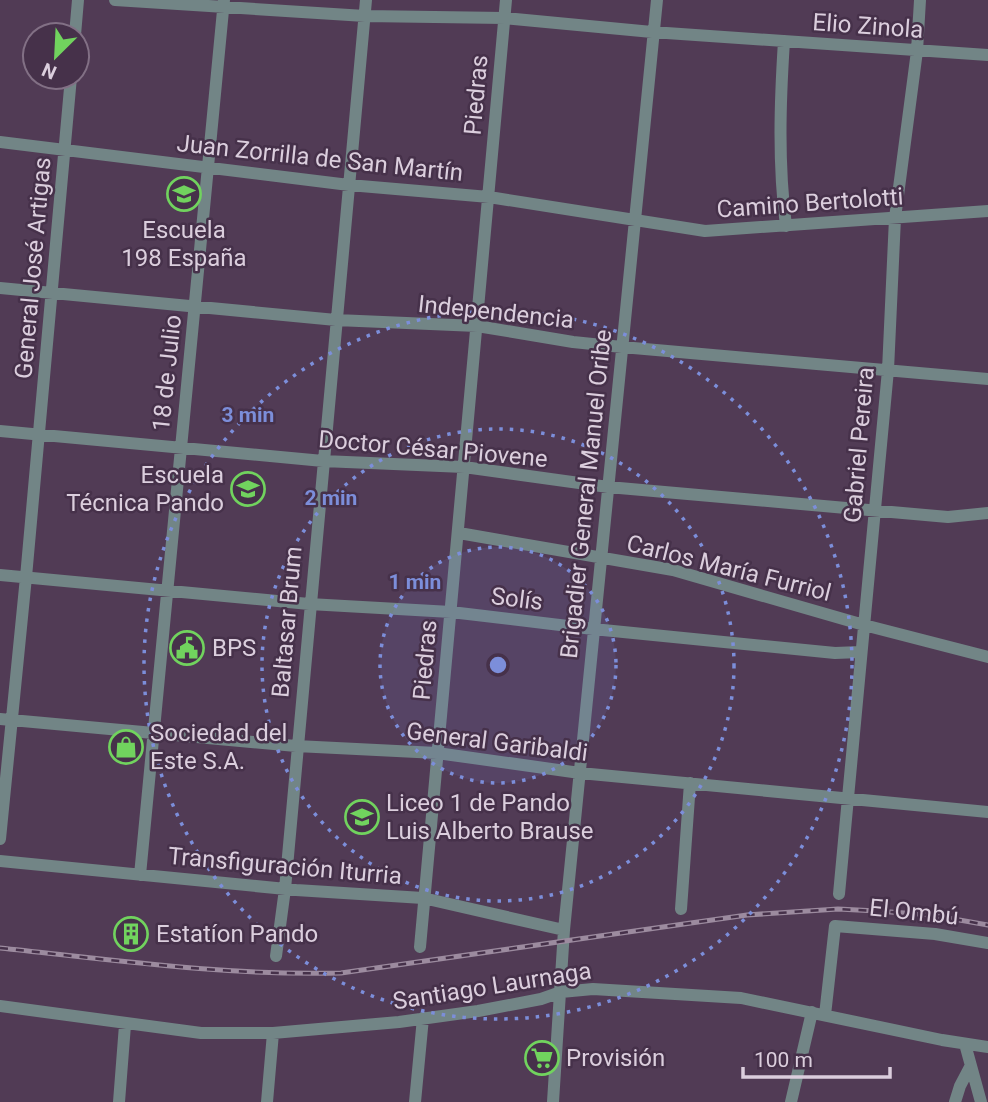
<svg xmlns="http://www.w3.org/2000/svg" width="988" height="1102" viewBox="0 0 988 1102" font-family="Roboto,sans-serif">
	<rect width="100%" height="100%" fill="#513b55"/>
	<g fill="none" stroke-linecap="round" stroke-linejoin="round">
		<path stroke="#728586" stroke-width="12" d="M115,0L365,16L504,18L652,32L988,55
			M75,35L78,0
			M784,41C780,103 778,163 786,226
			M0,142L349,185L489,197L705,231L988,211
			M0,288L336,320L477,326L573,342L622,347L988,379
			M0,431L323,461L464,467L608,487L948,517L988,513
			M459,533L673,570L864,625L988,657
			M0,575L309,604L451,612L593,629L835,653L860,652
			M0,719L296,746L437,753L580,773L988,812
			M0,839L26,577L71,77
			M0,861L296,890L423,898L564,930
			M140,875L224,0
			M839,894L888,370L895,218L917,51L920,0
			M681,909L690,783
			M420,947L506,0
			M276,956L285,889L366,0
			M0,1006L201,1033H273L399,1022L478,1011L541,999L561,992L593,989L741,998L942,1040L988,1047
			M825,1015L835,926L935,934L988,943
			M965,1044L981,1102
			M119,1102L125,1025
			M267,1102L273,1033
			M415,1102L423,1018
			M553,1102L564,930L657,0
			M791,1102L812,1012
			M955,1102L960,1086L970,1067"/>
		<g stroke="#9c8b9f" stroke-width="5">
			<path id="rail" d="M0,948C113,960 227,976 341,973L747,915L838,909L877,911L931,915L988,925"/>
		</g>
		<use href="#rail" stroke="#46314a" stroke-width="2.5" stroke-dasharray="8" stroke-linecap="butt"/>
	</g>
	<circle cx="498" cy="665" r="118" fill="#7c8eda" fill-opacity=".12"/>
	<g fill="none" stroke="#7c8eda" stroke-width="3.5" stroke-dasharray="3.5 7">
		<circle cx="498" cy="665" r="118"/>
		<circle cx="498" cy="665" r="236"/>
		<circle cx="498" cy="665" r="354"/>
	</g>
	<defs>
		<g id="school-ring" transform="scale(1.75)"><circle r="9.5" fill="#46314a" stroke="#71d35e" stroke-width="1.5"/><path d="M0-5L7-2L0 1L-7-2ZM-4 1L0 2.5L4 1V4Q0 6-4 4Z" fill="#71d35e"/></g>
		<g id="civic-ring" transform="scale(1.75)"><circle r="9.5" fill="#46314a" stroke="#71d35e" stroke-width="1.5"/><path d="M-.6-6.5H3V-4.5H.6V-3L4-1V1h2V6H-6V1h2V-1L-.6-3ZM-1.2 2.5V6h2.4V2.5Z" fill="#71d35e"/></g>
		<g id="shop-ring" transform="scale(1.75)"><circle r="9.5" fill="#46314a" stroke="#71d35e" stroke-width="1.5"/><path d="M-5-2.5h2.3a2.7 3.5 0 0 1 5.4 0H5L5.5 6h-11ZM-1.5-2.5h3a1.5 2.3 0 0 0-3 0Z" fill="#71d35e"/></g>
		<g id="building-ring" transform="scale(1.75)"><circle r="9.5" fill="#46314a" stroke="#71d35e" stroke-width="1.5"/><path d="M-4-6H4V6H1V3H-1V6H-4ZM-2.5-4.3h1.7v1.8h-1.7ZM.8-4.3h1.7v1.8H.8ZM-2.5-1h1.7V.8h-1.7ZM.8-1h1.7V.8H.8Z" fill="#71d35e"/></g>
		<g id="supermarket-ring" transform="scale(1.75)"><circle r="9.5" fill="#46314a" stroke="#71d35e" stroke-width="1.5"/><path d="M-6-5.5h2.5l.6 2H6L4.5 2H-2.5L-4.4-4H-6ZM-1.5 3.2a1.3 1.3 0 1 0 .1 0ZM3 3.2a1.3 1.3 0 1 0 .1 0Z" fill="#71d35e"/></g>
	</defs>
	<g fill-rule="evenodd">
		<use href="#school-ring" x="184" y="194"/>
		<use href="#school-ring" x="248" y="489"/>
		<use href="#civic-ring" x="187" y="648"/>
		<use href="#shop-ring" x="126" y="747"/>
		<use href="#school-ring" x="362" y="817"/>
		<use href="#building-ring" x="131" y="934"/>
		<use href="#supermarket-ring" x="542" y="1058"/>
	</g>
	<g text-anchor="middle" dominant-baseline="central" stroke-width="5" stroke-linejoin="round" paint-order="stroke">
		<g font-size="24" fill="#dbcedd" stroke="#46314a">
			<text transform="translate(868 26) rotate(4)">Elio Zinola</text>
			<text transform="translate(476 95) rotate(-85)">Piedras</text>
			<text transform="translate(320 158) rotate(6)">Juan Zorrilla de San Martín</text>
			<text transform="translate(810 203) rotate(-4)">Camino Bertolotti</text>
			<text transform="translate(33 268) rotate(-85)">General José Artigas</text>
			<text transform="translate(496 312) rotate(6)">Independencia</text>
			<text transform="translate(167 373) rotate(-84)">18 de Julio</text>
			<text transform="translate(859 445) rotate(-85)">Gabriel Pereira</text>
			<text transform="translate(433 449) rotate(5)">Doctor César Piovene</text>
			<text transform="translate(586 494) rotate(-84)">Brigadier General Manuel Oribe</text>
			<text transform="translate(729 568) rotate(14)">Carlos María Furriol</text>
			<text transform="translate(517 599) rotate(7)">Solís</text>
			<text transform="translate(287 622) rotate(-85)">Baltasar Brum</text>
			<text transform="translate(425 660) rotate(-85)">Piedras</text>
			<text transform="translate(497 742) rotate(7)">General Garibaldi</text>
			<text transform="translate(285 866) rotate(5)">Transfiguración Iturria</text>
			<text transform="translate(914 912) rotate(6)">El Ombú</text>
			<text transform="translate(492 986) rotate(-9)">Santiago Laurnaga</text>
		</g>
		<g font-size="24" fill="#dbcedd" stroke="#46314a" text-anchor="start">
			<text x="184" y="230" text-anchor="middle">Escuela<tspan x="184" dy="28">198 España</tspan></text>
			<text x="224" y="475" text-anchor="end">Escuela<tspan x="224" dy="28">Técnica Pando</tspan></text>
			<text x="212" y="648">BPS</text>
			<text x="150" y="733">Sociedad del<tspan x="150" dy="28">Este S.A.</tspan></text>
			<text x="386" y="803">Liceo 1 de Pando<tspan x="386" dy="28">Luis Alberto Brause</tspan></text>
			<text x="156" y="934">Estatíon Pando</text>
			<text x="566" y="1058">Provisión</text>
		</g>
	</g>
	<circle cx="498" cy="665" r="10" fill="#7c8eda" stroke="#46314a" stroke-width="3.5"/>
	<g font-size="21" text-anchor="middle" font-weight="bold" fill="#7c8eda" stroke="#46314a" stroke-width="5" stroke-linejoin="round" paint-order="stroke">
		<text x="248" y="422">3 min</text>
		<text x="331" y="505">2 min</text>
		<text x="415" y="589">1 min</text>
	</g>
	<g transform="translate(56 56) rotate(204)"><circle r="33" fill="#46314a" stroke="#827085" stroke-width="2"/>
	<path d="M0-5L12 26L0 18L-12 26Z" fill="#71d35e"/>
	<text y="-10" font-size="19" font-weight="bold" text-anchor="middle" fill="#dbcedd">N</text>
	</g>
	<path d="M743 1067v10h147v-10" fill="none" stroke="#dbcedd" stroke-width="3.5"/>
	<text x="754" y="1067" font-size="21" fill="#dbcedd" stroke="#46314a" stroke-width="5" paint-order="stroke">100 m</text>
</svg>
